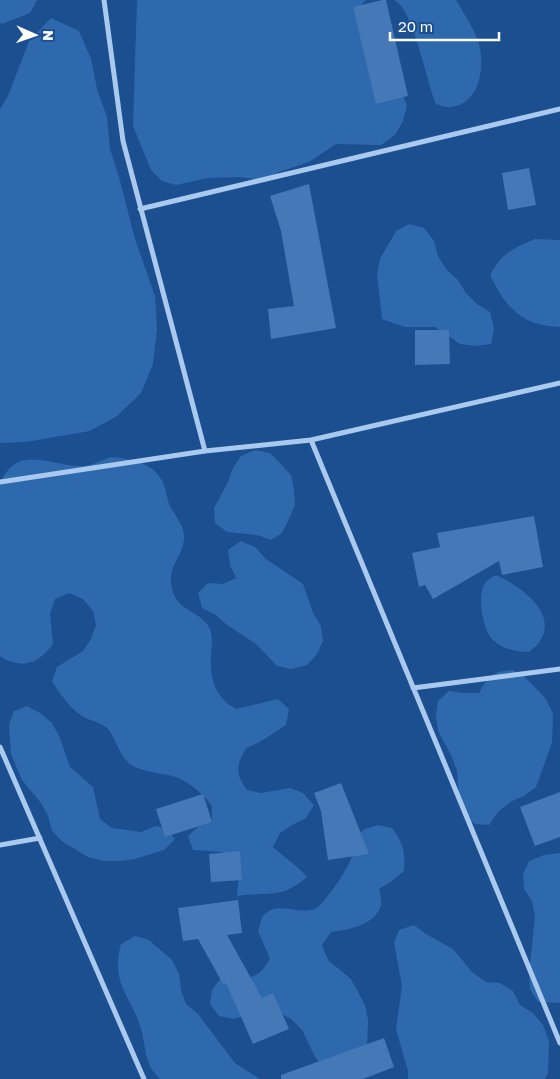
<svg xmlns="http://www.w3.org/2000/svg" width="560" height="1079" viewBox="0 0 560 1079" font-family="'Golos Text',sans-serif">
	<rect width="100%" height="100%" fill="#1b4f8f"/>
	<path fill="#2e69ad" d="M0,0H37L30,13L2,24L0,23Z
		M137,0H366L358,8L401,90L407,106L403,121L395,135L381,145L336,144L309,162L279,172L265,180L238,177L208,178L176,185L162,181L151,170L133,126Z
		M394,0H456L458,3C465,16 475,30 479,44C485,67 480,104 451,107C447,108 440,105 436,104C427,83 413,8 394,0Z
		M51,18L79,31L91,59L97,89L107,117L110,149L119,177L135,239L155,296L157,329L153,364L141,393L117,416L90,431L26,442L0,443V109L8,96L29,41Z
		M409,224L424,228L434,241L438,256L446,269L458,280L466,293L477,304L490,312L494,328L491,344L475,346L460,344L435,327H405L382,319L377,274L380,259L396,231Z
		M535,239L560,240V327C522,326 506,308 490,275C501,254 513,248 535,239Z
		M255,450L270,453L281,464L291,475L294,490L295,505L289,519L282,533L271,540L257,535L227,532L215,523L214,508L228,482L233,468L241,456Z
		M111,457C131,459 153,462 163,482C167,492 167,503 173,511C178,520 185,528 184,539C183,555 169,566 171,582C173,612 199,609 209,627C214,637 211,647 211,657C210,672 213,689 224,700C227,704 232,706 236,709L278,699L289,709L286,725L260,742L246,748C236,767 235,772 247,790L261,793L290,788L303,793L314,805L306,818L292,825L280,833L273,847C285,858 297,865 307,877C281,900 268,891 237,896L239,873L236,859L222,852L193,850L188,836L199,826L212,820V806C203,794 191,783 176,777C163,773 148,773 135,767C121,761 117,742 109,730C102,722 90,721 82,716C71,709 58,692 52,681L57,667L83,651L91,639L96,625L93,611L83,599L69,593L55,599L50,614L53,644C38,664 22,670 0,656V483C3,478 5,473 9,469C27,449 58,467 81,466C91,466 101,461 111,457Z
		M241,541L255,547L266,559L303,584L313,613L321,626L323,641L317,654L307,665L291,669L277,666L256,644L227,625L216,615L202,608L198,593L208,583L223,584L236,578L230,565L228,550Z
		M496,575C518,585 559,612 540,641C538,645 532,649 529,652C517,652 502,649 493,640C483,631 477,597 484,585C486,581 492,577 496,575Z
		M513,670L525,677L546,699L553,714L552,743L536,787L524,796L510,802L498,812L489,825L475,824L463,815L458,786L457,771L452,757L438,731L436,716L438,701L449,691L464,693H479C488,676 493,671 513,670Z
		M27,706L40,713L52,723L60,738L70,767L93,787L100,819L112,828L141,832L156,826L165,828L175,839L164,850L135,859L119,861H104L88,857L63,842L52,831L48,816L41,803L22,780L11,754L9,725L14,711Z
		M377,825L392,828C404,844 405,851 404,871L392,881L379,889C380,894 382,901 381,905C376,925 348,930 331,932L322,945L328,960L351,979L365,1005L368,1020L367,1050L324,1068L315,1057L302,1030L291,1019L278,1012L249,1014L234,1019L219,1016L210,1004L212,990L221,978C245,978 256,983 270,959L258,931C260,927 261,919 263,916C279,897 306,921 321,904C330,895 346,871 351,859C355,849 353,839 362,831C366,828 373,827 377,825Z
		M560,853V1003L538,1002L530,989L529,974L535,916L532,901L524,889L523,874L529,861L544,855Z
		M414,925L426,934L453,949L473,973L486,982L500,983L513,991L520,1005L533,1013L543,1025L549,1041L548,1073L545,1079H408V1071L396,1029L402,986L394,943L399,930Z
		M135,936L149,940L172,960L179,974L181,990L186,1004L198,1014L235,1063L260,1079H160C143,1062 147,1050 141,1029C131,995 110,984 121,944Z"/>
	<path fill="#4478b7" d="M382,0H386L408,96L376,104L353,7Z
		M529,168L536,205L508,210L502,173Z
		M309,184L336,328L271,339L268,309L294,306L281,231L270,196Z
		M415,330H449L450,364L415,365Z
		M534,516L543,567L502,575L499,561L433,599L425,585L419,587L412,553L440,547L437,533Z
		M341,783L369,854L328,860L321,811L314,793Z
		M560,792V837L535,846L520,807Z
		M203,794L212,822L165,837L156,809Z
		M240,851L242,880L211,882L209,854Z
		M238,900L242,933L227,935L262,998L273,993L289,1029L253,1044L226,983L223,984L198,939L183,941L178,908Z
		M384,1038L394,1067L363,1079H281V1075Z"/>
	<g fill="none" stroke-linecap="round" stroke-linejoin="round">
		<path stroke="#a9c9ee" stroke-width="5" d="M104,0L123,141L205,451
			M140,209L560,109
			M311,440L560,1043
			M0,482L205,451L311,440L560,383
			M413,688L560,669
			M0,747L144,1079
			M0,845L40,838"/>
	</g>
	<g transform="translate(35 35) rotate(92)" stroke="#1b4f8f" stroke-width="4" paint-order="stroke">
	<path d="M0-4L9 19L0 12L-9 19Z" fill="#ffffff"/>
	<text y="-8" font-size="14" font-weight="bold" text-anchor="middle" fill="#ffffff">N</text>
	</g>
	<path d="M390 32v8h109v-8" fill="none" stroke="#ffffff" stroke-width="2.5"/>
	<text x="398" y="32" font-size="15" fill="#ffffff" stroke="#1b4f8f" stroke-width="4" paint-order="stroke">20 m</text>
</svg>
